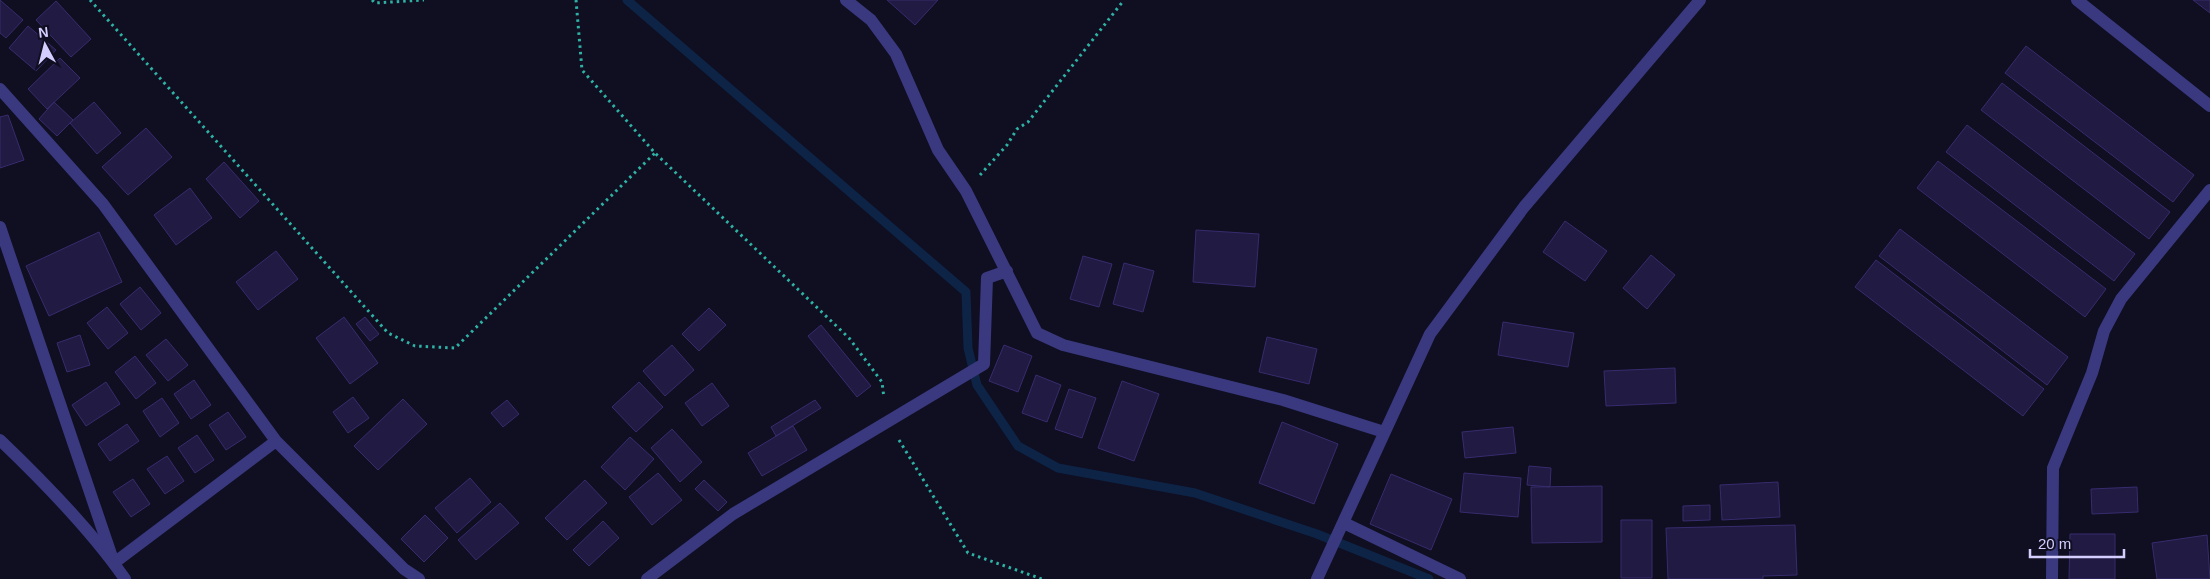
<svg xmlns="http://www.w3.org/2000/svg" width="2210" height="579" viewBox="0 0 2210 579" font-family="Arial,sans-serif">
	<rect width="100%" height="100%" fill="#100e21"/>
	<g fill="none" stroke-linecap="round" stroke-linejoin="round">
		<path stroke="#0d2446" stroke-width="9" d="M627,0L966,292L968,348L977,385L1018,446L1058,468L1195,493L1317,534L1429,579"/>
	</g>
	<path fill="#211a42" stroke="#372c6e" d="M0,0L23,20L6,38L0,33Z
		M887,0H938L915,25Z
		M2193,0H2210V13Z
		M56,1L91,39L71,57L36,20Z
		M28,26L56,50L36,71L9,48Z
		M2026,46L2194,175L2173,202L2005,73Z
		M60,58L80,78L47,109L28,89Z
		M2002,83L2170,212L2149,239L1981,110Z
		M54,102L73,120L57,136L39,119Z
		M94,102L121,133L97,154L70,123Z
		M8,115L24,160L0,168V117Z
		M1967,125L2135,254L2114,281L1946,152Z
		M146,128L172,157L128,195L102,167Z
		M1938,161L2106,289L2085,317L1917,188Z
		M224,162L259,201L240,218L206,179Z
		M190,188L212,218L176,245L154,215Z
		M1565,221L1607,251L1585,281L1543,252Z
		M1900,229L2068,357L2047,385L1879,256Z
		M1196,230L1259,234L1255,287L1193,282Z
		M99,232L122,282L49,316L26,266Z
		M276,251L298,279L258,310L236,282Z
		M1651,255L1675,275L1647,309L1623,288Z
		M1083,256L1112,264L1099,307L1070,299Z
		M1876,260L2044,389L2023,416L1855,287Z
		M1124,263L1154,271L1143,312L1113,304Z
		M140,287L161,313L141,330L120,304Z
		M107,307L128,333L108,349L87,323Z
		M709,308L726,325L699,351L682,334Z
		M344,317L378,363L350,384L316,338Z
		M365,317L379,334L370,341L356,324Z
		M1503,322L1574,333L1568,367L1498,355Z
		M821,325L871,386L857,397L808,336Z
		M80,335L90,365L67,372L57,343Z
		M1267,337L1317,349L1309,384L1259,372Z
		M166,339L188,365L168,381L146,355Z
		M672,345L694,370L665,396L643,371Z
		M1004,345L1032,356L1018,392L989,381Z
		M135,356L156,383L136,399L115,372Z
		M1675,368L1676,403L1606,406L1604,371Z
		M1036,375L1061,385L1047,422L1022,413Z
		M194,380L211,405L191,419L174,394Z
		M1122,381L1159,394L1134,461L1098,448Z
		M106,382L120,404L86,426L72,405Z
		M639,382L663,407L636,432L612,407Z
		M712,383L729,406L702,426L685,403Z
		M1069,389L1096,398L1082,438L1055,429Z
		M353,397L369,418L348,433L333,412Z
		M162,398L179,423L160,437L143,411Z
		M403,399L427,424L378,470L354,446Z
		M507,400L519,414L503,427L491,413Z
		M815,400L821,408L776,436L771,427Z
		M228,412L246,437L226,450L209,425Z
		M1282,422L1338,444L1314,504L1259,483Z
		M127,424L139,441L110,461L98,444Z
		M793,426L807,450L762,476L748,453Z
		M1513,427L1516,453L1465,458L1462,432Z
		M672,429L702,462L680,482L651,448Z
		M197,435L214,460L195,473L178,448Z
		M630,437L654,459L625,490L601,467Z
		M167,456L184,481L165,494L147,469Z
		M1529,466L1551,468L1550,487L1527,485Z
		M658,473L682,500L652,525L629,497Z
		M1464,473L1521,478L1518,517L1460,512Z
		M1391,474L1452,499L1431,550L1370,524Z
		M470,478L491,502L457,533L435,508Z
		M133,479L150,504L131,517L113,492Z
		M585,480L607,503L567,540L545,518Z
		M704,480L727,502L718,511L695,489Z
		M1778,482L1780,517L1722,520L1720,485Z
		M1602,486V542L1532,543L1531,487Z
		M2137,487L2138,512L2092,514L2091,489Z
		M500,503L519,523L476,560L458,540Z
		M1710,505V520L1683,521V506Z
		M425,515L448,538L424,562L401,539Z
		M1621,520H1652V578H1621Z
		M603,521L619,538L589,566L573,550Z
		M1795,525L1797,575L1763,576V579H1668L1666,528Z
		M2070,534H2115V579H2069Z
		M2207,535L2210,579H2157L2152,543Z"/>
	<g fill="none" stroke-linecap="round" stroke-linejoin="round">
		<path stroke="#2fb2a6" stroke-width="3" stroke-dasharray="2.5 4" stroke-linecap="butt" d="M90,0L388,333L415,346L455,348L655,153
			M372,0L375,3L424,0
			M576,0L582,70L655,153L849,338L882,382L884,398
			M980,175L1007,145L1017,129L1028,122L1124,0
			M899,440L968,553L1042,579"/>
		<path stroke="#3a3980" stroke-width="12" d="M1344,523L1460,579"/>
		<path stroke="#3a3980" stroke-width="12" d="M846,0L871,20L896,54L938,150L966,191L1037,333L1063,345L1283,400L1384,432
			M2077,0L2210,106
			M0,89L103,204L276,441L404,569L419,579
			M0,227L114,563L276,441
			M647,579L733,514L984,364L987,278L1007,271
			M1317,579L1430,334L1524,207L1700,0
			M2052,579L2053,468L2092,373L2104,331L2121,299L2210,190"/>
		<path stroke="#3a3980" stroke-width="12" d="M0,440C44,482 91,530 125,579"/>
	</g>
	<g transform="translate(45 45) rotate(353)" stroke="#100e21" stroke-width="4" paint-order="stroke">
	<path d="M0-4L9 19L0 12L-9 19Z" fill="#d3cefe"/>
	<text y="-8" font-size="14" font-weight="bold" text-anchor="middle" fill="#d3cefe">N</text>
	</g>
	<path d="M2030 549v8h94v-8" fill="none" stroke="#d3cefe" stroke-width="2.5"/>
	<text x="2038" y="549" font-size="15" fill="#d3cefe" stroke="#100e21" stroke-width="4" paint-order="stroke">20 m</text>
</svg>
